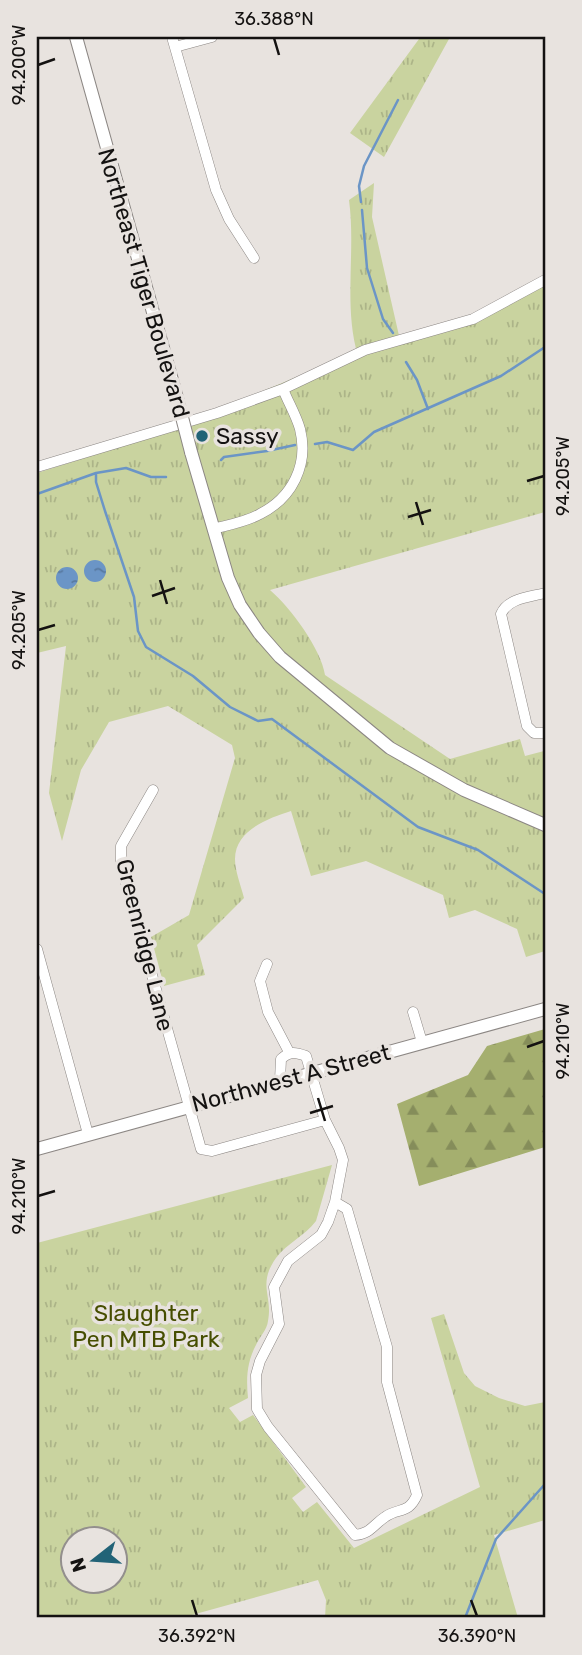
<svg xmlns="http://www.w3.org/2000/svg" width="582" height="1655" viewBox="0 0 582 1655" font-family="Rubik,sans-serif">
	<defs>
		<pattern id="forest-firs" width="22" height="20" patternUnits="userSpaceOnUse" patternTransform="scale(1.75)"><rect width="22" height="20" fill="#a5af6f"/><path d="M5 1l3.5 6h-7zM16 11l3.5 6h-7z" fill="#858d5a"/></pattern>
		<pattern id="park-tufts" width="24" height="20" patternUnits="userSpaceOnUse" patternTransform="scale(1.75)"><rect width="24" height="20" fill="#c9d39f"/><path d="M3 7l-1-3M5 7V3M7 7l1-3M15 17l-1-3M17 17v-4M19 17l1-3" fill="none" stroke="#acb488"/></pattern>
		<pattern id="water-ripples" width="26" height="14" patternUnits="userSpaceOnUse" patternTransform="scale(1.75)"><rect width="26" height="14" fill="#6b95c6"/><path d="M2 4q2-2 4 0t4 0M15 11q2-2 4 0t4 0" fill="none" stroke="#57789f"/></pattern>
	</defs>
	<rect width="100%" height="100%" fill="#e8e3df"/>
	<path fill="url(#forest-firs)" d="M545,1029V1147L419,1186L397,1104L468,1075L487,1046Z"/>
	<path fill="url(#park-tufts)" fill-rule="evenodd" d="M418,37H452L449,39L384,157L350,133L419,39Z
		M374,183L372,217L400,340L473,318L545,281V512L270,590C291,608 321,649 325,675L450,759L520,739L525,756L544,751L545,951L526,957L517,929L475,910L449,918L443,895L366,861L311,876L291,811C269,818 235,830 235,859C235,871 241,886 244,898L197,945L205,975L164,986L151,937L189,915L235,758L232,745L168,706L109,722L81,770L62,841L49,793L66,646L37,653V473L160,434L301,375L305,384L309,378L358,356C343,306 356,252 349,200Z
		M332,1165L316,1221C305,1236 287,1243 276,1258C257,1285 273,1295 268,1321C267,1330 260,1336 256,1345C247,1362 246,1378 248,1398L229,1408L240,1422L253,1415L306,1487L292,1498L303,1512L317,1502L354,1548L480,1487L431,1318L444,1314L464,1373L475,1386L499,1398L525,1406L545,1402V1520L494,1535L518,1618H325L326,1600L318,1580L181,1618H37V1243ZM74,1540H116V1582H74Z"/>
	<path fill="url(#water-ripples)" d="M84 571a11 11 0 1 1 22 0a11 11 0 1 1-22 0Z
		M56 578a11 11 0 1 1 22 0a11 11 0 1 1-22 0Z"/>
	<g fill="none" stroke-linecap="round" stroke-linejoin="round">
		<path stroke="#6b95c6" stroke-width="2.5" d="M361,202L359,186L364,166L398,100
			M362,210L367,268L383,319L393,333
			M406,362L417,380L428,409
			M315,444L327,442L353,450L374,432L501,376L545,347
			M221,460L224,457L267,451L295,445
			M96,473V482L105,511L134,597L138,631L146,647L193,676L230,707L258,721L272,719L418,827L478,850L545,894
			M37,494L96,473L126,468L151,477H166
			M465,1618L496,1539L545,1484"/>
		<g stroke="#8c8784" stroke-width="11">
			<path id="minor" d="M172,37L216,190L229,219L254,258
				M175,47L212,37
				M37,467L217,413L283,389L365,350L473,319L545,280
				M213,529C228,525 246,522 260,514C292,498 309,465 300,429C296,415 288,402 283,389
				M545,593C530,597 508,598 501,614L527,726L534,733H545
				M153,790L121,846V865L201,1149L212,1151L325,1120
				M37,949L88,1134
				M267,964L260,981L268,1012L289,1052
				M413,1012L422,1042
				M280,1080L281,1059C290,1051 295,1052 306,1056L325,1120L339,1148L343,1160L335,1202L328,1222L321,1235L288,1261L274,1287L279,1324L260,1361L256,1375L257,1409L268,1427L355,1535C370,1534 373,1525 385,1517C399,1507 408,1515 417,1495L387,1382V1347L347,1209L335,1202"/>
		</g>
		<g stroke="#8c8784" stroke-width="14">
			<path id="tertiary" d="M76,37L177,398
				M191,452L228,578L240,605L259,633L280,657L390,748L464,790L545,825
				M37,1149L545,1009"/>
		</g>
		<use href="#minor" stroke="#fff" stroke-width="10"/>
		<use href="#tertiary" stroke="#fff" stroke-width="12"/>
		<g stroke="#8c8784" stroke-width="14" stroke-linecap="butt">
			<path id="tertiary-bridge" d="M177,398L191,452"/>
		</g>
		<use href="#tertiary-bridge" stroke="#fff" stroke-width="12"/>
	</g>
	<path fill="none" stroke="#141211" stroke-width="2.5" d="M274,38L279,55M38,65L55,59M527,481L544,476M416,502L423,525M408,517L431,510M160,580L167,604M152,596L175,588M38,630L55,625M527,1047L544,1041M318,1098L325,1121M310,1113L333,1106M38,1196L55,1191M192,1600L197,1616M471,1600L477,1616"/>
	<circle fill="#226377" stroke="#e8e3df" stroke-width="2.5" cx="202" cy="436" r="7"/>
	<g text-anchor="middle" dominant-baseline="central" stroke-width="7" stroke-linejoin="round" paint-order="stroke">
		<g font-size="23" fill="#141211" stroke="#e8e3df">
			<text transform="translate(144 283) rotate(74)">Northeast Tiger Boulevard</text>
			<text transform="translate(145 945) rotate(76)">Greenridge Lane</text>
			<text transform="translate(291 1078) rotate(-15)">Northwest A Street</text>
		</g>
		<g font-size="23" fill="#141211" stroke="#e8e3df" text-anchor="start">
			<text x="216" y="436">Sassy</text>
		</g>
		<g font-size="23" fill="#464e00" stroke="#e8e3df">
			<text x="146" y="1313">Slaughter<tspan x="146" dy="26">Pen MTB Park</tspan></text>
		</g>
	</g>
	<rect width="582" height="1655" fill="none" stroke="#e8e3df" stroke-width="77"/>
	<g transform="translate(94 1560) rotate(253)"><circle r="33" fill="#e8e3df" stroke="#938f8d" stroke-width="2"/>
	<path d="M0-5L12 26L0 18L-12 26Z" fill="#226377"/>
	<text y="-10" font-size="19" font-weight="bold" text-anchor="middle" fill="#141211">N</text>
	</g>
	<rect x="38" y="38" width="506" height="1578" fill="none" stroke="#141211" stroke-width="2.5"/>
	<g font-size="18" text-anchor="middle" fill="#141211">
		<text x="274" y="25">36.388°N</text>
		<text transform="translate(19 65) rotate(-90)" y="6">94.200°W</text>
		<text transform="translate(563 476) rotate(-90)" y="6">94.205°W</text>
		<text transform="translate(19 630) rotate(-90)" y="6">94.205°W</text>
		<text transform="translate(563 1041) rotate(-90)" y="6">94.210°W</text>
		<text transform="translate(19 1196) rotate(-90)" y="6">94.210°W</text>
		<text x="197" y="1642">36.392°N</text>
		<text x="477" y="1642">36.390°N</text>
	</g>
</svg>
